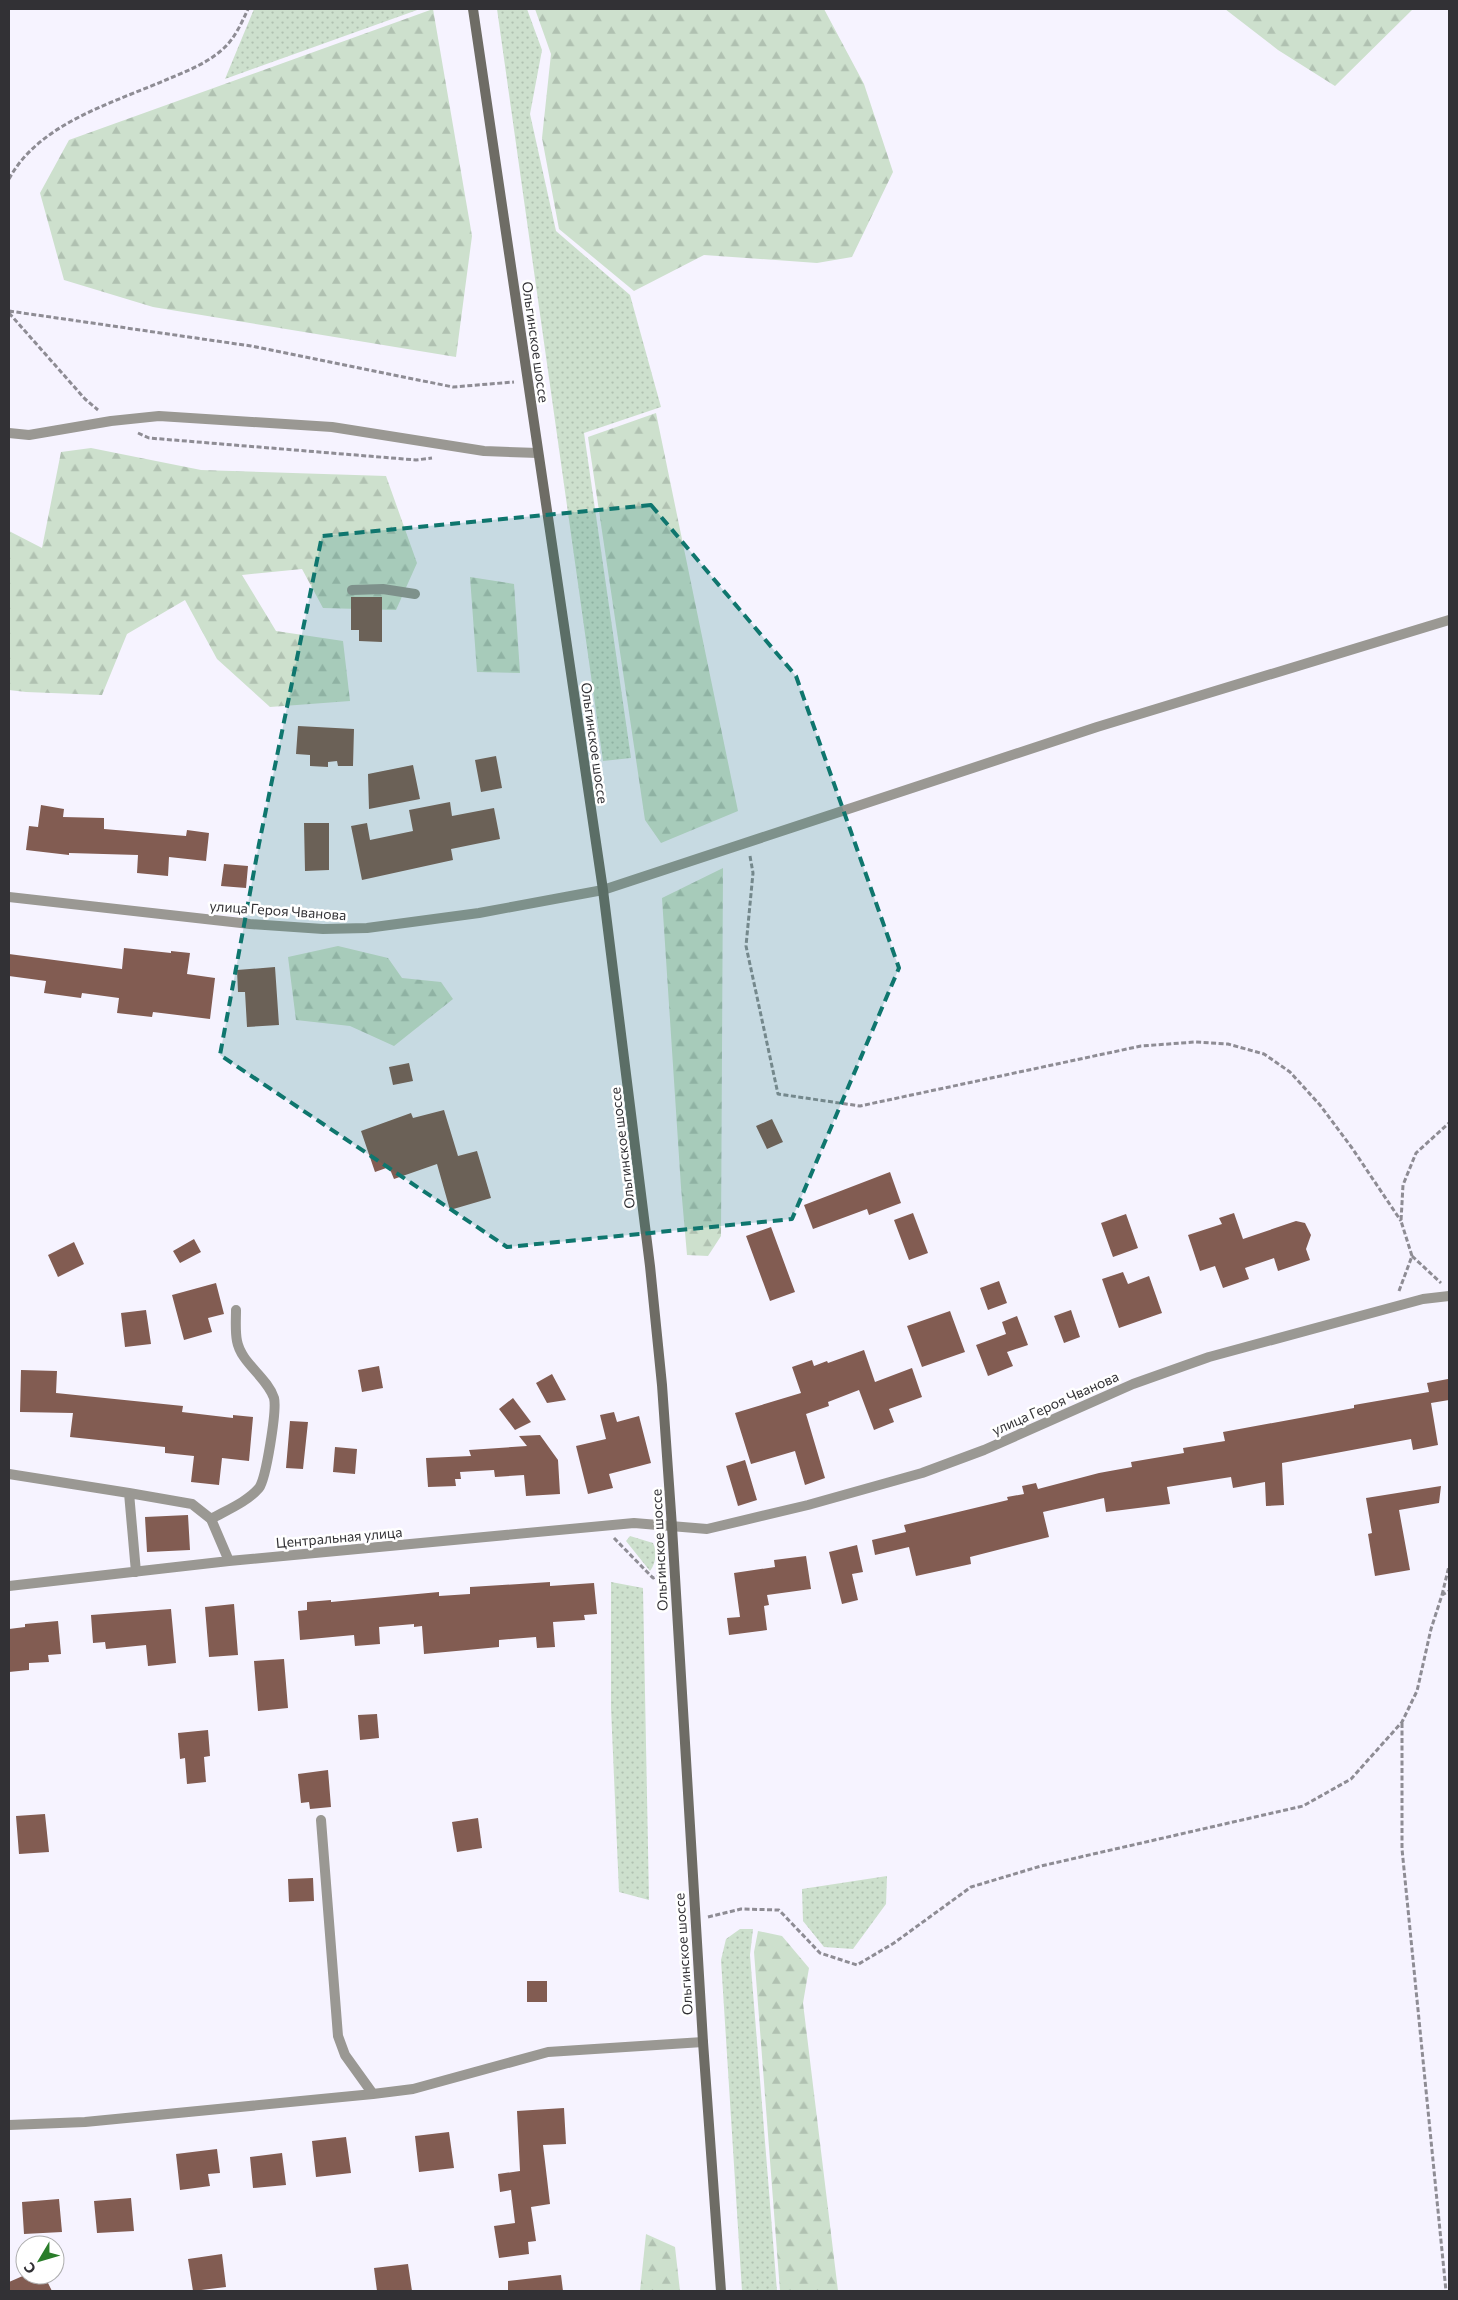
<svg xmlns="http://www.w3.org/2000/svg" width="1458" height="2300" viewBox="0 0 1458 2300" font-family="Commissioner,sans-serif">
	<defs>
		<pattern id="grass-dots" width="8" height="8" patternUnits="userSpaceOnUse" patternTransform="scale(1.25)"><rect width="8" height="8" fill="#cde0cd"/><path d="M2 2h.1M6 6h.1" fill="none" stroke="#b0c1b1" stroke-width="1.8" stroke-linecap="round"/></pattern>
		<pattern id="forest-firs" width="22" height="20" patternUnits="userSpaceOnUse" patternTransform="scale(1.25)"><rect width="22" height="20" fill="#cde0cd"/><path d="M5 1l3.5 6h-7zM16 11l3.5 6h-7z" fill="#b0c1b1"/></pattern>
	</defs>
	<rect width="100%" height="100%" fill="#f6f3ff"/>
	<path fill="url(#grass-dots)" d="M254,9H420L225,79Z
		M497,9H527L542,50L530,114L556,231L630,295L661,407L584,433L631,758L603,761Z
		M630,1536L653,1543C657,1552 656,1563 650,1571L626,1541Z
		M611,1582L643,1588L649,1900L619,1892L611,1708Z
		M887,1876L886,1904L853,1949L824,1947L803,1921L802,1889Z
		M740,1929H753L750,1955L777,2291H742L721,1960L726,1939Z"/>
	<path fill="url(#forest-firs)" d="M433,9L472,236L456,357L153,307L64,280L40,193L69,140Z
		M535,9H824L864,84L893,172L852,257L817,263L704,255L634,291L559,229L542,138L551,54Z
		M1225,9H1413L1335,86L1278,50Z
		M656,413L738,811L661,843L645,820L588,437Z
		M91,448L201,470L386,476L417,563L396,610L323,608L302,569L242,575L276,631L343,641L350,701L270,707L217,659L185,600L127,634L102,695L26,692L9,690V531L42,548L61,452Z
		M470,577L514,584L520,673L477,672Z
		M723,868L721,1236L708,1256L687,1255L681,1187L662,898Z
		M338,946L388,958L402,978L441,982L453,999L394,1046L350,1026L296,1020L288,957Z
		M758,1931L782,1936L809,1968L803,2003L838,2291H780L754,1952Z
		M646,2234L675,2247L680,2291H640Z"/>
	<path fill="#825c52" d="M351,597H382V642L359,641V630H351Z
		M298,726L354,729L353,766H338L337,761L328,762V767L310,766V755L296,754Z
		M496,756L502,788L481,792L475,760Z
		M413,765L420,799L369,809L368,774Z
		M450,802L452,816L494,808L500,839L451,849L453,860L362,880L351,826L367,823L370,840L413,831L409,810Z
		M41,805L64,809L63,817L104,818V829L186,836L187,830L209,833L206,861L169,857L168,876L137,873L138,855L69,853V855L26,850L29,826L38,827Z
		M304,823H329V870L305,871Z
		M224,864L248,866L246,888L221,886Z
		M124,948L171,953V951L190,953L187,974L215,978L210,1019L153,1012L152,1017L117,1013L119,998L82,993L81,998L44,993L46,981L9,976V954L122,969Z
		M275,967L279,1025L247,1027L245,992H238L237,970Z
		M409,1063L413,1081L393,1085L389,1067Z
		M444,1110L458,1156L477,1151L491,1198L450,1210L437,1164L394,1179L389,1167L375,1172L361,1131L411,1113L413,1118Z
		M772,1119L783,1142L767,1149L756,1126Z
		M890,1172L901,1203L869,1215L867,1209L813,1229L804,1205Z
		M913,1213L928,1253L909,1260L894,1220Z
		M1234,1213L1243,1239L1296,1221L1305,1223L1311,1235L1306,1249L1310,1260L1278,1271L1274,1258L1245,1268L1249,1279L1223,1288L1215,1266L1200,1271L1188,1235L1222,1224L1219,1218Z
		M1126,1214L1138,1248L1113,1257L1101,1223Z
		M771,1227L795,1292L770,1301L746,1236Z
		M194,1239L201,1252L180,1263L173,1251Z
		M74,1242L84,1264L58,1277L48,1255Z
		M1123,1272L1128,1284L1149,1276L1162,1313L1119,1328L1102,1279Z
		M999,1281L1007,1303L988,1310L980,1288Z
		M216,1283L224,1314L208,1318L212,1332L184,1340L172,1295Z
		M146,1310L151,1344L125,1347L121,1313Z
		M1071,1310L1080,1337L1064,1343L1054,1316Z
		M950,1311L965,1352L922,1367L907,1326Z
		M1017,1316L1028,1345L1007,1352L1013,1366L988,1376L976,1345L1006,1334L1002,1322Z
		M864,1350L875,1382L912,1368L922,1397L889,1409L894,1422L874,1430L859,1390L828,1402L829,1406L806,1414L825,1478L805,1485L795,1451L751,1464L735,1413L801,1393L792,1367L812,1360L814,1366L827,1361L828,1363Z
		M379,1366L383,1388L362,1392L358,1370Z
		M21,1370L57,1371L56,1393L183,1406L182,1412L233,1418V1415L253,1417L249,1461L222,1458L219,1485L191,1482L194,1456L165,1453V1447L70,1437L73,1413L20,1412Z
		M552,1374L566,1400L547,1403L536,1383Z
		M1448,1379L1449,1400L1431,1403L1438,1445L1413,1450L1411,1439L1282,1463L1284,1505L1266,1506L1265,1482L1233,1488L1231,1477L1167,1487L1170,1504L1106,1512L1104,1498L1043,1512L1049,1537L970,1557L971,1564L916,1576L909,1547L875,1555L872,1540L906,1532L904,1525L1008,1500L1007,1497L1024,1494L1022,1486L1036,1483L1038,1489L1099,1473L1132,1467L1131,1462L1184,1453L1183,1448L1225,1441L1223,1432L1354,1408V1405L1429,1392L1427,1383Z
		M513,1398L531,1422L515,1430L499,1409Z
		M614,1412L617,1422L639,1416L651,1463L609,1474L613,1488L588,1494L576,1446L606,1439L600,1415Z
		M290,1421L308,1422L303,1469L286,1468Z
		M540,1435L558,1460L560,1494L526,1496L524,1475L495,1477L494,1470L460,1472L461,1479H455L456,1486L428,1487L426,1458L471,1456L469,1450L527,1446L519,1436Z
		M335,1447L357,1449L355,1474L333,1472Z
		M745,1460L757,1500L738,1506L726,1466Z
		M1441,1486L1439,1503L1399,1510L1410,1570L1375,1576L1368,1534L1372,1533L1366,1498Z
		M188,1515L190,1550L147,1552L145,1517Z
		M857,1545L863,1572L852,1574L858,1600L842,1604L829,1552Z
		M806,1556L811,1589L767,1595L769,1605L764,1606L767,1630L729,1635L727,1618L740,1617L734,1573L775,1567L774,1560Z
		M550,1582V1586L594,1583L597,1614L584,1615L585,1620L553,1622L555,1647L537,1648L536,1637L499,1640V1647L424,1654L422,1626L414,1627V1624L379,1627L380,1644L355,1646L354,1635L300,1640L298,1611L307,1610V1602L331,1600V1602L439,1592V1596L470,1594V1587Z
		M234,1604L238,1655L209,1657L205,1607Z
		M171,1609L176,1663L148,1666L146,1645L106,1649L105,1642L93,1643L91,1615Z
		M58,1621L61,1654L48,1655L49,1662L29,1663V1670L9,1672V1629L25,1627V1624Z
		M284,1659L288,1708L258,1711L254,1661Z
		M377,1714L379,1738L360,1740L358,1715Z
		M208,1730L210,1756L204,1757L206,1782L187,1784L185,1758L180,1759L178,1733Z
		M328,1770L331,1807L310,1809L309,1802L301,1803L298,1774Z
		M45,1814L49,1852L19,1854L16,1816Z
		M478,1818L482,1848L457,1852L452,1822Z
		M313,1878L314,1901L289,1902L288,1879Z
		M527,1981H547V2002H527Z
		M564,2108L566,2144L543,2145L550,2204L531,2207L536,2241L528,2242L529,2254L499,2258L494,2226L515,2223L511,2190L500,2192L498,2174L520,2171L517,2111Z
		M449,2132L454,2168L419,2172L415,2136Z
		M346,2137L351,2173L316,2177L312,2141Z
		M217,2149L220,2173L208,2174L210,2186L180,2190L176,2154Z
		M282,2153L286,2185L253,2188L250,2157Z
		M131,2198L134,2231L97,2233L94,2201Z
		M59,2199L62,2232L24,2234L22,2202Z
		M222,2254L226,2287L193,2291L188,2259Z
		M408,2264L412,2291H377L374,2268Z
		M25,2275H44L52,2291H9V2282Z
		M561,2275L563,2291H508V2281Z"/>
	<g fill="none" stroke-linecap="round" stroke-linejoin="round">
		<path stroke="#8e8c94" stroke-width="3" stroke-dasharray="5 2.5" stroke-linecap="butt" d="M9,179C39,123 113,103 168,79C187,71 208,63 224,48C235,38 242,22 248,9
			M9,311L251,346L453,387L514,382
			M9,313L85,399L98,410
			M138,433L149,438L416,460L432,458
			M750,856L753,873L746,946L778,1094L860,1106L1141,1046L1195,1042L1228,1044L1264,1054L1290,1072L1320,1105L1352,1148L1401,1221
			M1412,1256L1441,1283
			M1399,1291L1412,1256L1401,1221L1403,1185L1416,1153L1449,1123
			M614,1538L653,1578L661,1575
			M1442,1595L1449,1566
			M1402,1723V1849L1446,2291
			M708,1917L741,1909L779,1910L820,1953L857,1965L894,1943L971,1887L1041,1866L1303,1806L1351,1779L1402,1722L1417,1691L1431,1629L1442,1595L1449,1591"/>
		<path stroke="#9a9893" stroke-width="10" d="M9,433L29,435L111,421L159,416L332,427L484,451L538,453
			M352,590L383,589L415,594
			M603,890L1097,727L1449,620
			M211,1519C227,1510 247,1502 259,1488C266,1479 277,1410 274,1398C267,1377 241,1363 237,1341C235,1331 236,1320 236,1310
			M321,1820L338,2036L345,2055L373,2094
			M9,2125L85,2122L373,2094L413,2089L548,2052L703,2042"/>
		<path stroke="#9a9893" stroke-width="10" d="M9,897L250,924L323,929L367,928L479,913L603,890
			M9,1474L129,1493L136,1572
			M129,1493L192,1504L211,1519L229,1561
			M9,1586L229,1561L634,1523L707,1529L808,1505L922,1473L984,1450L1133,1384L1209,1357L1423,1299L1449,1296"/>
		<path stroke="#6e6c65" stroke-width="10" d="M473,9L603,890L650,1266L662,1385L672,1527L703,2042L721,2291"/>
	</g>
	<path fill="#0f766e" fill-opacity="0.2" stroke="#0f766e" stroke-width="4" stroke-dasharray="10 6" stroke-linejoin="round" d="M651,505L796,676L899,968L792,1219L507,1247L220,1055L259,844L322,536Z"/>
	<g text-anchor="middle" dominant-baseline="central" stroke-width="5" stroke-linejoin="round" paint-order="stroke">
		<g font-size="14" fill="#323135" stroke="#fff">
			<text transform="translate(536 342) rotate(82)">Ольгинское шоссе</text>
			<text transform="translate(595 743) rotate(82)">Ольгинское шоссе</text>
			<text transform="translate(278 910) rotate(4)">улица Героя Чванова</text>
			<text transform="translate(622 1148) rotate(-97)">Ольгинское шоссе</text>
			<text transform="translate(1055 1403) rotate(-24)">улица Героя Чванова</text>
			<text transform="translate(339 1537) rotate(-5)">Центральная улица</text>
			<text transform="translate(659 1550) rotate(-93)">Ольгинское шоссе</text>
			<text transform="translate(683 1954) rotate(-94)">Ольгинское шоссе</text>
		</g>
	</g>
	<rect width="1458" height="2300" fill="none" stroke="#323135" stroke-width="20"/>
	<g transform="translate(40 2260) rotate(232)"><circle r="24" fill="#ffffff" stroke="#adadae"/>
	<path d="M0-4L9 19L0 12L-9 19Z" fill="#2a7d2a"/>
	<text y="-8" font-size="14" font-weight="bold" text-anchor="middle" fill="#323135">С</text>
	</g>
</svg>
